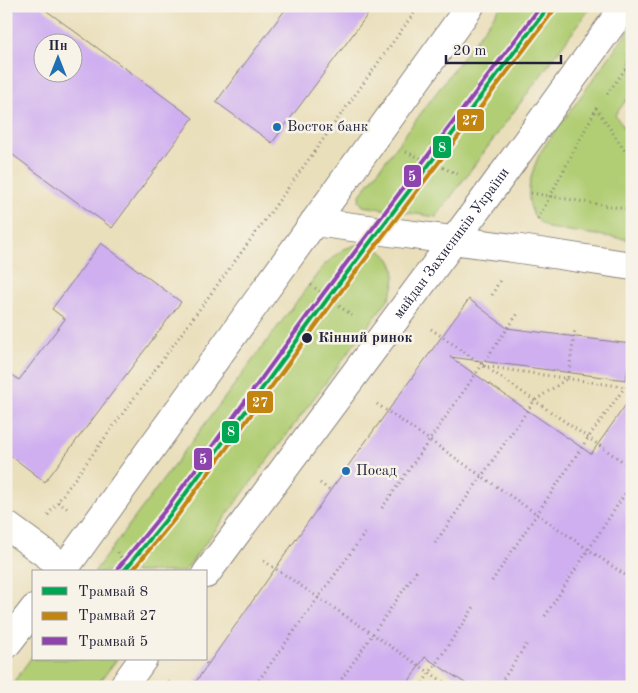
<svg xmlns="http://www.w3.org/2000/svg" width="638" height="693" viewBox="0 0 638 693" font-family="'Old Standard TT',serif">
	<rect width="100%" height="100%" fill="#f7f3e8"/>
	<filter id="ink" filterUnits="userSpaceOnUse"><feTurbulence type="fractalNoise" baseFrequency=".02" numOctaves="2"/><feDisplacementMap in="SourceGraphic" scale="10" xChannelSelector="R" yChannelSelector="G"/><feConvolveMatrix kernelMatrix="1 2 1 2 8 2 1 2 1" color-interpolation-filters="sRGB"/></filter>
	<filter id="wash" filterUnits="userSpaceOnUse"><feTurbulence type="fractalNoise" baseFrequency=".0096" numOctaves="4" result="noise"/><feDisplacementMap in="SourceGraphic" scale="20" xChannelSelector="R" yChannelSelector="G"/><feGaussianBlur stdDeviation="1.12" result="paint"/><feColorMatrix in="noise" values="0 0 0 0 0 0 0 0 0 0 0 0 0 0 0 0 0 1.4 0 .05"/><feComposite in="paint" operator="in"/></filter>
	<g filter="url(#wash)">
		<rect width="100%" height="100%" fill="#eadfbb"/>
		<path fill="#b1ce75" stroke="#6a7858" d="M501,6H592L436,217L363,206L359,201L360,195Z
			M632,26V93L615,115L632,139V240L548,228C518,211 529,176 541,151Z
			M356,245C389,245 404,268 389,298L184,572H94L324,265L344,249Z
			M34,654V659H117L96,687H10Z"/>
		<g id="blocks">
			<path fill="#cfaff0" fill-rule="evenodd" d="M6,6H40L193,118L112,228L6,150ZM42,42H72V72H42Z
				M288,6H374L272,143L216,102Z
				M101,243L181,302L45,482L6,452V370L19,380L65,319L52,309Z
				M469,299L507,328L631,344L626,380L450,357L591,454L632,396V687H471L425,657L405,687H192L332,488Z"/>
		</g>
	</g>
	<g filter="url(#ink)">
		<use href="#blocks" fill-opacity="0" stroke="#86807b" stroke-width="1"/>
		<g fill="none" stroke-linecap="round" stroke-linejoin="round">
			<g stroke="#86807b" stroke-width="30">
				<path id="street" d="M6,525L65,568"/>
			</g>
			<g stroke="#86807b" stroke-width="30">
				<path id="secondary" d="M314,222L520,249L632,266"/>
			</g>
			<g stroke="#86807b" stroke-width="30">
				<g id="primary">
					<path d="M62,572L470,6"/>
					<path id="s1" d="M206,574L495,185L625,6"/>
					<path d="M6,645L34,609"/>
					<path d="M123,687L143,659"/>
				</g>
			</g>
			<path stroke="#86807b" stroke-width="3" stroke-dasharray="1 4" stroke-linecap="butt" d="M607,94L632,60
				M596,108L632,161
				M406,152L460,175
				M531,193L632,210
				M538,219L597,107
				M311,285L354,317
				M492,295L500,280
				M431,329L632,468
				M483,366L632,388
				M377,404L631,579
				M320,483L330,490
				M58,502L68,509
				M382,508L519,312
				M48,515L260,227L419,6
				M435,543L534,401L568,378L575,329
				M118,552L129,572
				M264,561L451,687
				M492,581L588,438L625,387
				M545,616L632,483
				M203,659L207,664
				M168,682L176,687
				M256,684L365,533
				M336,687L418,569
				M420,687L474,607
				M498,687L528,642"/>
			<use href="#street" stroke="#fff" stroke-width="28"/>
			<use href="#secondary" stroke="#fff" stroke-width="28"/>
			<use href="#primary" stroke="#fff" stroke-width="28"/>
			<g stroke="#f7f3e8" stroke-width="8">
				<path id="tram-1" d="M123,572L173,511L328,298L549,6"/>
			</g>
			<g stroke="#f7f3e8" stroke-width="8">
				<path id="tram-2" d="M131,572L178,515L333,302L554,10"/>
			</g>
			<g stroke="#f7f3e8" stroke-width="8">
				<path id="tram-3" d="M118,568L168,507L323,294L541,6"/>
			</g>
			<use href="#tram-1" stroke="#00a651" stroke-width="4"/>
			<use href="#tram-2" stroke="#c2850f" stroke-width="4"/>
			<use href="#tram-3" stroke="#8e44ad" stroke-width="4"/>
		</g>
	</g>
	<g fill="#1f6fb2" stroke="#f7f3e8" stroke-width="2">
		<circle cx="277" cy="127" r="5"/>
		<circle cx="346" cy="471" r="5"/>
	</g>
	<circle fill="#22223b" stroke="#f7f3e8" stroke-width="2" cx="307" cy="338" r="6"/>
	<g text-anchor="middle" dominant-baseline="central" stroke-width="5" stroke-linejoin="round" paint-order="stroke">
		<g font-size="15" fill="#22223b" stroke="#f7f3e8" text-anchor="start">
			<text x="287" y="127">Восток банк</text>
			<text x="356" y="471">Посад</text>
		</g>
		<g font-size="15" fill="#22223b" stroke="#f7f3e8">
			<text stroke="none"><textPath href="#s1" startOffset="412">майдан Захисників України</textPath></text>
		</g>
		<g font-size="15" font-weight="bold" fill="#22223b" stroke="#f7f3e8" text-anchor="start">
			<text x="318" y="338">Кінний ринок</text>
		</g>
	</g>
	<g stroke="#f7f3e8" stroke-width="2">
		<rect x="456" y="108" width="29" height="24" rx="5" fill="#c2850f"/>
		<rect x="432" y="135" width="20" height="24" rx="5" fill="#00a651"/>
		<rect x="403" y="164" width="19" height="24" rx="5" fill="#8e44ad"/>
		<rect x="246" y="390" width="28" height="24" rx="5" fill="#c2850f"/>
		<rect x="221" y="420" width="19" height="24" rx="5" fill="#00a651"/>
		<rect x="193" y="447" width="20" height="24" rx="5" fill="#8e44ad"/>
	</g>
	<g font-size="14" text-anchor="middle" font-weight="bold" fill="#fff">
		<text x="470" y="125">27</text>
		<text x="442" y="152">8</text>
		<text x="412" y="181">5</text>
		<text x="260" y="407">27</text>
		<text x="231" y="436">8</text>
		<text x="203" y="464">5</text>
	</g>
	<rect width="638" height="693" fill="none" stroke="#f7f3e8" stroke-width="25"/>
	<rect x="32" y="570" width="175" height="90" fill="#f7f3e8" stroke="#a29fa3"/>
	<rect x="42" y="587" width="25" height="8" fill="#00a651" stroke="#a29fa3"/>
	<text x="78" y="596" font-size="15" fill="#22223b">Трамвай 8</text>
	<rect x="42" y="612" width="25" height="8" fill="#c2850f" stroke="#a29fa3"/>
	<text x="78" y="620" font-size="15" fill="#22223b">Трамвай 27</text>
	<rect x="42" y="637" width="25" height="8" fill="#8e44ad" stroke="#a29fa3"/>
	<text x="78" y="646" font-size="15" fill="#22223b">Трамвай 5</text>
	<g transform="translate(58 58)"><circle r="24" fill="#f7f3e8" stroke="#a29fa3"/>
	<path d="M0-4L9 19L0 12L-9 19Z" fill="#1f6fb2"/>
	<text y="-8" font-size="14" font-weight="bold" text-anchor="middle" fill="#22223b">Пн</text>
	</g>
	<path d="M446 55v8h115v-8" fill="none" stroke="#22223b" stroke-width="2.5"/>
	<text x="453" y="55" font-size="15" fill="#22223b" stroke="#f7f3e8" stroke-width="4" paint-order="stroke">20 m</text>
</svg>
